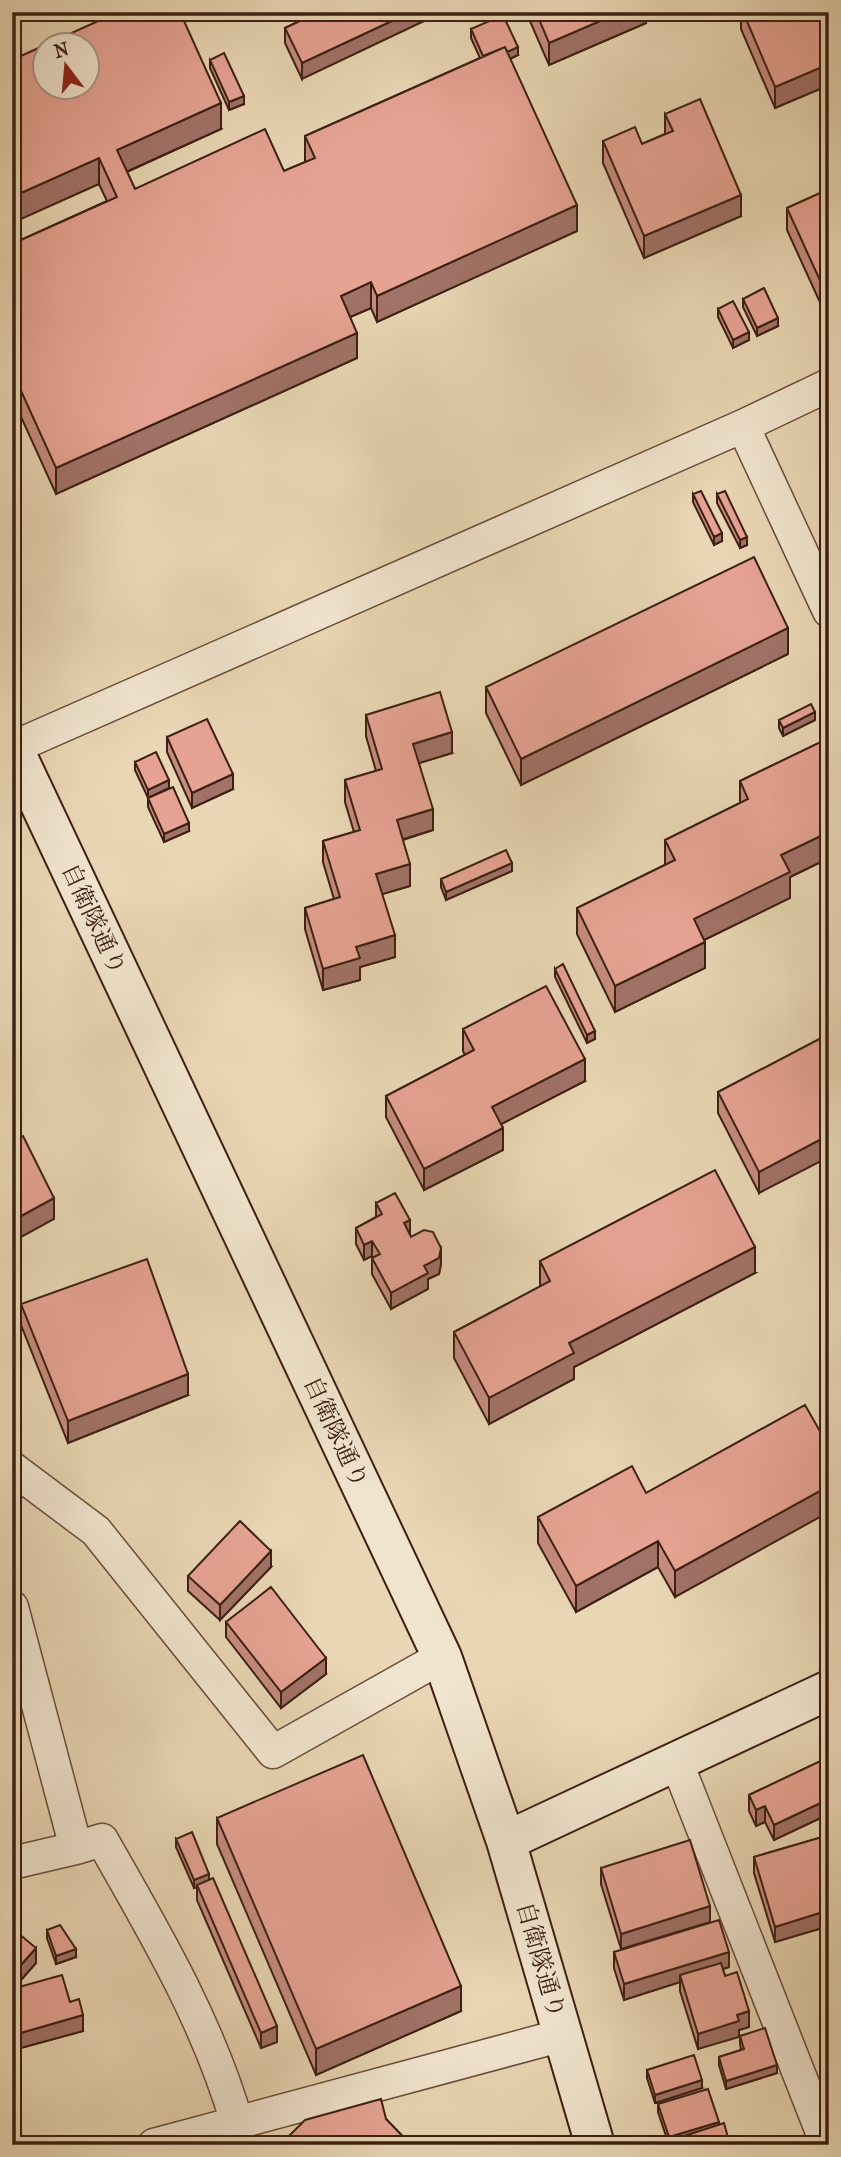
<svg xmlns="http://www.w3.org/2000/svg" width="841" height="2157" viewBox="0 0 841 2157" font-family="'IM FELL French Canon','Noto Serif JP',serif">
	<rect width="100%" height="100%" fill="#e9d6b4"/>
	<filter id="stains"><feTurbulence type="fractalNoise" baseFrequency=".00286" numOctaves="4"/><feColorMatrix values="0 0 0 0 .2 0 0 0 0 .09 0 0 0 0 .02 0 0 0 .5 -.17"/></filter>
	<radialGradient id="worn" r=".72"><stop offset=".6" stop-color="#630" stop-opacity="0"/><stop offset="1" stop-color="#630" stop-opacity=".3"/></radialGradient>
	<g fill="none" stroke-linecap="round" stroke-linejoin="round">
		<g stroke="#684e3a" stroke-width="35">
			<path id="street" d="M829,385L743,426L829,611
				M12,748L743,426
				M12,1468L96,1531L273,1752L442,1657
				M12,1607L76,1848L12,1863
				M677,1763L827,2145
				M76,1848L102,1840C154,1931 208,2022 237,2123
				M154,2145L563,2035"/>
		</g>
		<g stroke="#3d2012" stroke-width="42">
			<path id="secondary" d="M12,745L442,1657L506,1841L595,2145
				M506,1841L829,1690"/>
		</g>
		<use href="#street" stroke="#f1e4ce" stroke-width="32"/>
		<use href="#secondary" stroke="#f1e4ce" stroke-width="38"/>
	</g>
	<path fill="#c68c7e" stroke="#3d2012" stroke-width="2" d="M319,12L302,79L285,43V28Z
		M526,12H646V23L549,65Z
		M741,12H829V85L775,108L741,29Z
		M471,29L518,55L510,59L577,231L377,322L371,308L350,317L357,358L56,494L12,397V244L107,201L99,184L12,60L221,129L127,172L135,189L284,171L305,162V136L480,58L471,38Z
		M210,60L244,104L229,110L210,68Z
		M665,114L741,216L644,258L603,163V141L642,144L665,134Z
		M829,189V306L823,309L787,230V208Z
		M743,299L778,326L757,336L743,307Z
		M718,309L749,340L733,348L718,317Z
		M693,494L722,541L714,545L693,502Z
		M717,494L747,545L740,548L717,503Z
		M788,654L521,785L486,713V687Z
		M366,715L452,753L419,763L433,830L403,840L410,886L382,894L395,957L360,967V980L323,990L305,929V908L334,899L323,862V841L354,832L345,802V780L376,771L366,736Z
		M779,720H815L783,736L779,728Z
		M167,737L233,789L192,808L167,752Z
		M829,738V858L790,877V898L704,940L705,968L615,1012L577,934V908L665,865V840L740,803V781Z
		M135,762L169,788L148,798L135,770Z
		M148,798L189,831L164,842L148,807Z
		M512,871L446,900L441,887V879Z
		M555,969L595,1039L587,1043L555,977Z
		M463,1029L585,1081L501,1124L503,1150L424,1190L386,1117V1096L465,1055L463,1051Z
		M829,1034L759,1193L718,1113V1092Z
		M376,1203L441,1264L439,1274L428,1279V1289L391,1309L372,1274V1258H373L372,1256L364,1260L356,1244V1228L376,1217Z
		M540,1261L755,1273L574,1367V1379L489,1424L454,1358V1332L540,1287Z
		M21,1304L188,1395L68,1443L21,1325Z
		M805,1405L675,1597L658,1567L576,1612L538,1543V1517L646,1493Z
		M271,1567L220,1620L188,1591V1576Z
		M226,1622L326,1674L281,1708L226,1637Z
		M829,1757V1814L774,1840L765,1822L756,1826L749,1811V1795Z
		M217,1818L461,2011L316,2075L217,1844Z
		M829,1835V1926L775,1942L754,1873V1857Z
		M176,1839L209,1880L277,2042L261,2048L197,1900V1887L194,1888L176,1847Z
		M601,1868L710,1922L621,1949L601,1884Z
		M12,1928L36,1963L13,1989L70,2002L83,2031L17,2049L12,2032Z
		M47,1930L76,1957L56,1964L47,1938Z
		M614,1952L729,1967L723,1969L725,1976L749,2027L739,2030L698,2049L680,1991V1982L624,2000L614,1968Z
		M740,2036L777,2073L726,2089L719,2065V2057L741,2050L740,2044Z
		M829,2051V2074L826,2067V2052Z
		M647,2070L702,2088L655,2103L647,2078Z
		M658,2104L719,2125L730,2145H669L658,2112Z
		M386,2119L411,2145H290V2135Z"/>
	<path fill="#a17267" stroke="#3d2012" stroke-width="2" d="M411,12H443L302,79V63Z
		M621,12H646V23L549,65V43Z
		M518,47V55L486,70V61Z
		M829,64V85L775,108V87Z
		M244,96V104L229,110V102Z
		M221,103V129L117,176V150Z
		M99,158V184L12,223V197Z
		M741,195V216L644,258V236Z
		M577,205V231L377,322V296Z
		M371,282V308L341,321V296Z
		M829,284V306L823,309V287Z
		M778,318V326L757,336V328Z
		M749,332V340L733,348V340Z
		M357,333V358L56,494V468Z
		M722,533V541L714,545V537Z
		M747,537V545L740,548V540Z
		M788,628V654L521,785V759Z
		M815,712V720L783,736V728Z
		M452,732V753L413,765V744Z
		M233,774V789L192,808V793Z
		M169,780V788L148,798V790Z
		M433,809V830L397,841V820Z
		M189,823V831L164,842V834Z
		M829,832V858L790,877V898L694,945V919L781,855Z
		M512,863V871L446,900V892Z
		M410,864V886L376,896V874Z
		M395,935V957L360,967V980L323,990V969L356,947Z
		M705,942V968L615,1012V986Z
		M595,1031V1039L587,1043V1035Z
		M585,1059V1081L492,1129V1107Z
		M503,1128V1150L424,1190V1169Z
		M829,1135V1157L759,1193V1172Z
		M54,1198V1219L12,1242V1221Z
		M410,1220V1235L404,1223Z
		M372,1241V1256L364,1260V1245Z
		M755,1247V1273L574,1367V1379L489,1424V1398L569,1343Z
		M441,1248V1264L439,1274L428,1279V1289L391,1309V1293L424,1266Z
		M188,1374V1395L68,1443V1421Z
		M829,1486V1512L675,1597V1571Z
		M658,1541V1567L576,1612V1586Z
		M271,1551V1567L220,1620V1605Z
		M326,1658V1674L281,1708V1692Z
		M829,1799V1814L774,1840V1825Z
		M765,1806V1822L756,1826V1810Z
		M209,1874V1882L194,1888V1880Z
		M710,1906V1922L621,1949V1934Z
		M829,1910V1926L775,1942V1927Z
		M36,1948V1963L13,1989V1974Z
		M76,1949V1957L56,1964V1956Z
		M729,1952V1967L682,1982L680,1975V1982L624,2000V1984Z
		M461,1986V2011L316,2075V2049Z
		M749,2011V2027L739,2030V2037L698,2049V2034L737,2015Z
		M83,2015V2031L17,2049V2034Z
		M277,2026V2042L261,2048V2033Z
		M777,2065V2073L726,2089V2081Z
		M702,2080V2088L655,2103V2095Z
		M719,2122V2130L669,2142V2137Z"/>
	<path fill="#e6a393" stroke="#3d2012" stroke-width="2" fill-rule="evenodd" d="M118,12H180L221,103L117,150L135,189L265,129L284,171L315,158L305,136L505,47L577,205L377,296L371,282L341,296L357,333L56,468L12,371V244L117,197L99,158L12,197V60ZM46,46H88V88H46Z
		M319,12H411L302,63L285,28Z
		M536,12H621L549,43Z
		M743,12H829V64L775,87Z
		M503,15L518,47L507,52L505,47L483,56L471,29Z
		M224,53L244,96L229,102L210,60Z
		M700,99L741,195L644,236L603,141L635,127L642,144L673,131L665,114Z
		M829,189V284L823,287L787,208Z
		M764,288L778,318L757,328L743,299Z
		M733,301L749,332L733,340L718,309Z
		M701,491L722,533L714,537L693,494Z
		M725,491L747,537L740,540L717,494Z
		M754,557L788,628L521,759L486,687Z
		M440,692L452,732L413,744L433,809L397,820L410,864L376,874L395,935L356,947L360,958L323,969L305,908L340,897L323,841L360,830L345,780L382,769L366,715Z
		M811,704L815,712L783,728L779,720Z
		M207,719L233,774L192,793L167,737Z
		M829,738V832L781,855L790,872L694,919L705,942L615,986L577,908L675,860L665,840L748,799L740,781Z
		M156,752L169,780L148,790L135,762Z
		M173,787L189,823L164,834L148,798Z
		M506,850L512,863L446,892L441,879Z
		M563,964L595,1031L587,1035L555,969Z
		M546,986L585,1059L492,1107L503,1128L424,1169L386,1096L474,1050L463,1029Z
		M829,1034V1135L759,1172L718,1092Z
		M23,1136L54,1198L12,1221V1142Z
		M715,1170L755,1247L569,1343L574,1353L489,1398L454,1332L550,1281L540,1261Z
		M395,1193L410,1220L404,1223L411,1237L424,1230L433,1232L441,1248L439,1258L424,1266L428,1273L391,1293L372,1258L380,1254L372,1241L364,1245L356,1228L382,1214L376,1203Z
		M147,1259L188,1374L68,1421L21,1304Z
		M805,1405L829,1447V1486L675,1571L658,1541L576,1586L538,1517L632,1466L646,1493Z
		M240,1521L271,1551L220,1605L188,1576Z
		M271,1587L326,1658L281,1692L226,1622Z
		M363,1755L461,1986L316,2049L217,1818Z
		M829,1757V1799L774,1825L765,1806L756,1810L749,1795Z
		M192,1832L209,1874L194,1880L176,1839Z
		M829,1835V1910L775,1927L754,1857Z
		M690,1840L710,1906L621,1934L601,1868Z
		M213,1878L277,2026L261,2033L197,1885Z
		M719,1920L729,1952L624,1984L614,1952Z
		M60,1925L76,1949L56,1956L47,1930Z
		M12,1928L36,1948L13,1974L12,1973Z
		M721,1963L725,1976L737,1972L749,2011L737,2015L739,2021L698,2034L680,1975Z
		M62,1975L70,2002L79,1999L83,2015L17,2034L12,2017V1989Z
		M765,2028L777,2065L726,2081L719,2057L744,2049L740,2036Z
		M694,2055L702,2080L655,2095L647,2070Z
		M708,2089L719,2122L669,2137L658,2104Z
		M381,2099L386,2119L411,2145H300L290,2135L305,2120Z
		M724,2123L730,2145H670L669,2141Z"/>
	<g text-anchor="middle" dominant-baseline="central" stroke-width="5" stroke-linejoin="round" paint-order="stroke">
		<g font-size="24" fill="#3d2012" stroke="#f1e4ce">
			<text transform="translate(94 919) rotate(65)">自衛隊通り</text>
			<text transform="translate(336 1432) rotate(65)">自衛隊通り</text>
			<text transform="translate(541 1960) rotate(74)">自衛隊通り</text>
		</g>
	</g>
	<rect width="841" height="2157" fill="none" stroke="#e9d6b4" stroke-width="42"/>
	<rect x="14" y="14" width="813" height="2129" fill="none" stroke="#3d2012" stroke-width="3.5"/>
	<rect x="21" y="21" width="799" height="2115" fill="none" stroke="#3d2012" stroke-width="2"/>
	<g transform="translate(66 66) rotate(344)"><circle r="33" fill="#f1e4ce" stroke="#a99683" stroke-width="2"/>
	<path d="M0-5L12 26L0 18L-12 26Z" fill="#8f2418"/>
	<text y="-10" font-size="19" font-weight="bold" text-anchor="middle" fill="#3d2012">N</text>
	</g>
	<rect width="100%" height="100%" filter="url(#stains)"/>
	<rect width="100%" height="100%" fill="url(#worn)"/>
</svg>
